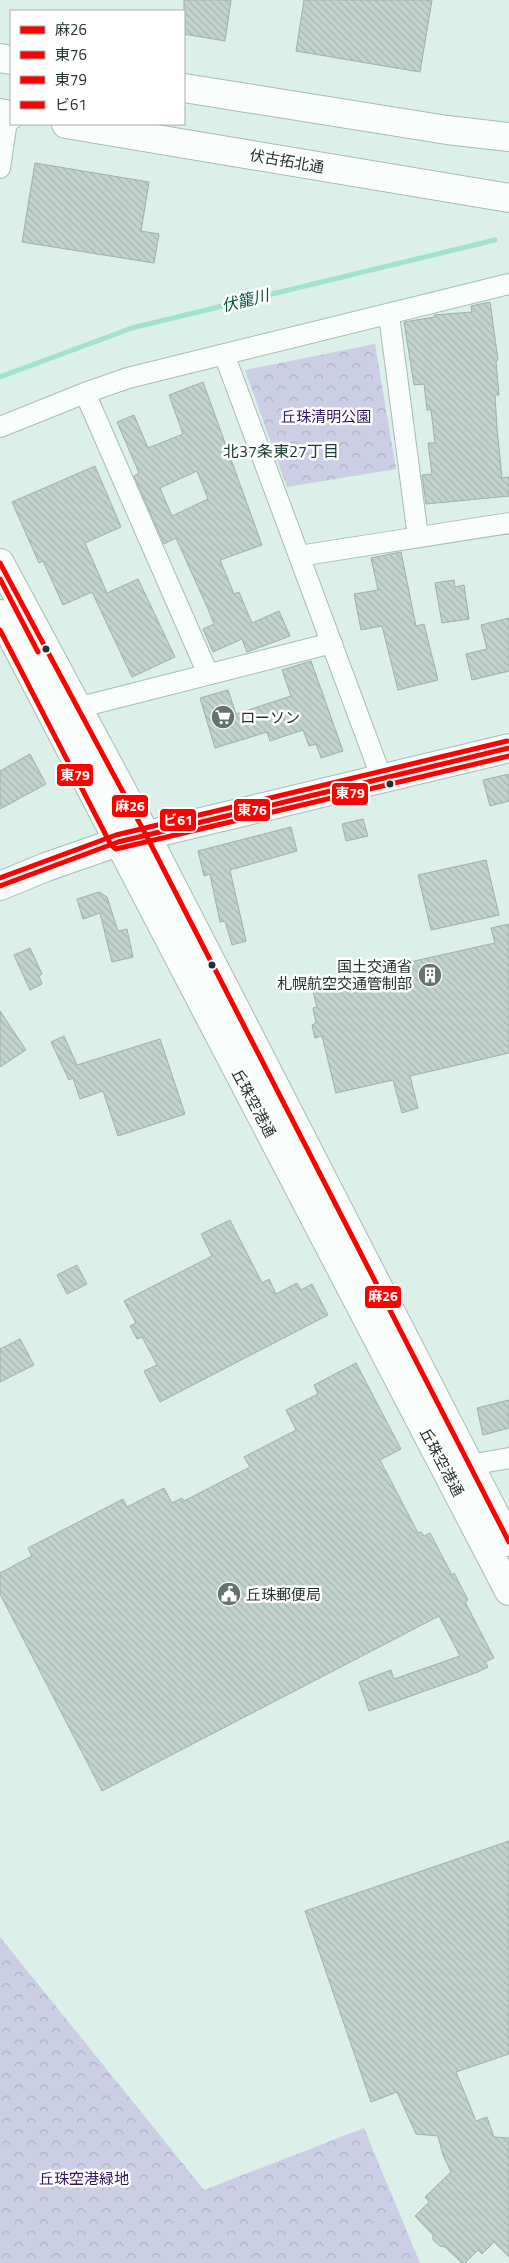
<svg xmlns="http://www.w3.org/2000/svg" width="509" height="2263" viewBox="0 0 509 2263" font-family="'Titillium Web','Noto Sans JP',sans-serif">
	<defs>
		<pattern id="park-crowns" width="20" height="18" patternUnits="userSpaceOnUse" patternTransform="scale(1.25)"><rect width="20" height="18" fill="#cbcee5"/><path d="M2 6a3 3 0 1 1 6 0M12 15a3 3 0 1 1 6 0" fill="none" stroke="#aeb1c5"/></pattern>
		<pattern id="building-back-hatch" width="6" height="6" patternUnits="userSpaceOnUse" patternTransform="scale(1.25)"><rect width="6" height="6" fill="#c2d3cd"/><path d="M-1 5l2 2M0 0l6 6M5-1l2 2" fill="none" stroke="#a6b6b0"/></pattern>
	</defs>
	<rect width="100%" height="100%" fill="#daf0e8"/>
	<path fill="url(#park-crowns)" d="M375,344L396,469L287,487L245,370Z
		M0,1937L204,2190L364,2128L420,2263H0Z"/>
	<g fill="none" stroke-linecap="round" stroke-linejoin="round">
		<path stroke="#a1e3d0" stroke-width="5" d="M0,377L132,328L495,240"/>
	</g>
	<path fill="url(#building-back-hatch)" stroke="#9fb0aa" fill-rule="evenodd" d="M184,0H231L225,41L184,34Z
		M304,0H432L420,72L296,51Z
		M35,163L149,182L141,231L159,234L154,263L22,242Z
		M490,302L498,360L496,361L499,395H495L497,428L502,478L509,477V496L426,504L422,475L432,474L428,443H435L431,410H427L424,384L414,385L404,322L435,317L434,315L472,312L471,306Z
		M203,382L262,545L220,560L234,594L239,592L252,623L279,611L290,636L247,652L242,639L213,652L203,629L214,624L208,609L176,538L164,544L134,476L139,473L117,422L134,415L148,448L183,434L169,395ZM197,471L208,499L172,516L160,488Z
		M95,466L121,527L85,543L107,593L138,579L175,657L132,677L92,592L63,605L43,561L39,563L12,502Z
		M401,552L416,626L424,624L438,680L398,690L382,626L361,630L354,594L378,590L371,558Z
		M454,580L455,587L464,585L469,619L442,623L435,583Z
		M509,618V671L472,680L466,654L487,649L481,625Z
		M311,661L343,751L321,758L316,744L309,746L303,730L270,741L267,732L215,748L200,698L228,690L236,714L291,696L282,670Z
		M30,754L46,784L0,809V771Z
		M509,774V801L490,806L483,780Z
		M363,819L368,836L346,841L342,824Z
		M291,827L297,851L230,870L246,941L232,945L225,921L220,922L210,874L204,876L198,851Z
		M486,860L499,915L431,930L418,875Z
		M99,892L107,897L118,931L127,929L133,957L112,962L100,913L83,919L77,899Z
		M509,924V1053L410,1076L418,1108L402,1113L393,1080L336,1093L322,1036L315,1038L312,1025L316,1023L313,1008L317,1007L311,984L495,943L491,928Z
		M30,948L42,974L39,976L42,984L30,990L14,955Z
		M0,1011L26,1050L0,1067Z
		M64,1036L77,1065L160,1039L185,1114L118,1136L103,1091L80,1099L73,1078L69,1080L51,1042Z
		M230,1220L262,1283L269,1279L276,1294L297,1283L301,1290L312,1284L328,1315L160,1402L144,1371L157,1365L142,1337L137,1339L130,1326L136,1323L124,1301L212,1256L201,1234Z
		M77,1265L87,1284L67,1294L57,1275Z
		M20,1339L34,1365L0,1382V1349Z
		M356,1363L401,1449L380,1460L418,1533L421,1532L424,1536L430,1533L452,1575L454,1573L468,1600L465,1602L494,1658L485,1662L488,1667L478,1672L369,1711L359,1682L391,1670L394,1679L460,1656L439,1616L102,1791L0,1594V1573L32,1556L28,1548L123,1499L127,1507L164,1488L172,1503L182,1498L184,1501L250,1467L244,1457L296,1430L286,1410L318,1394L314,1385Z
		M509,1400V1428L483,1435L477,1408Z
		M509,1841V2054L456,2072L476,2121L487,2117L494,2137L509,2138V2257L494,2242L482,2254L478,2250L465,2263H462L445,2247L440,2246L433,2240V2235L415,2216L429,2202L425,2197L451,2172L443,2155L438,2136L416,2134L397,2092L371,2102L305,1911Z"/>
	<g fill="none" stroke-linecap="round" stroke-linejoin="round">
		<g stroke="#a9bab4" stroke-width="22">
			<path id="minor" d="M0,168L8,114
				M389,315L418,537
				M224,354L382,779
				M85,393L208,674
				M0,427L85,393L128,378L509,284
				M299,556L509,523
				M65,711L332,643
				M470,1465L509,1458"/>
		</g>
		<g stroke="#a9bab4" stroke-width="30">
			<path id="secondary" d="M0,563L146,835L509,1542
				M0,614L509,1591
				M0,886L46,867L118,842L509,748"/>
		</g>
		<g stroke="#a9bab4" stroke-width="30">
			<path id="primary" d="M0,58L11,60
				M184,88L447,130L509,137
				M0,113L11,115
				M66,124L509,198"/>
		</g>
		<use href="#minor" stroke="#f9fdfc" stroke-width="20"/>
		<use href="#secondary" stroke="#f9fdfc" stroke-width="28"/>
		<use href="#primary" stroke="#f9fdfc" stroke-width="28"/>
		<g stroke="#fff" stroke-width="9">
			<path id="bus-1" d="M0,563L146,835L509,1542"/>
		</g>
		<g stroke="#fff" stroke-width="9">
			<path id="bus-2" d="M0,886L118,842L509,748"/>
		</g>
		<g stroke="#fff" stroke-width="9">
			<path id="bus-3" d="M0,579L38,652
				M0,630L111,845L116,849L509,756"/>
		</g>
		<g stroke="#fff" stroke-width="9">
			<path id="bus-4" d="M0,878L116,835L507,741"/>
		</g>
		<use href="#bus-1" stroke="#f00" stroke-width="5"/>
		<use href="#bus-2" stroke="#f00" stroke-width="5"/>
		<use href="#bus-3" stroke="#f00" stroke-width="5"/>
		<use href="#bus-4" stroke="#f00" stroke-width="5"/>
	</g>
	<defs>
		<g id="supermarket-disc" transform="scale(1.25)"><circle r="9.5" fill="#63746e" stroke="#fff"/><path d="M-6-5.5h2.5l.6 2H6L4.5 2H-2.5L-4.4-4H-6ZM-1.5 3.2a1.3 1.3 0 1 0 .1 0ZM3 3.2a1.3 1.3 0 1 0 .1 0Z" fill="#fff"/></g>
		<g id="building-disc" transform="scale(1.25)"><circle r="9.5" fill="#63746e" stroke="#fff"/><path d="M-4-6H4V6H1V3H-1V6H-4ZM-2.5-4.3h1.7v1.8h-1.7ZM.8-4.3h1.7v1.8H.8ZM-2.5-1h1.7V.8h-1.7ZM.8-1h1.7V.8H.8Z" fill="#fff"/></g>
		<g id="civic-disc" transform="scale(1.25)"><circle r="9.5" fill="#63746e" stroke="#fff"/><path d="M-.6-6.5H3V-4.5H.6V-3L4-1V1h2V6H-6V1h2V-1L-.6-3ZM-1.2 2.5V6h2.4V2.5Z" fill="#fff"/></g>
	</defs>
	<g fill-rule="evenodd">
		<use href="#supermarket-disc" x="223" y="717"/>
		<use href="#building-disc" x="430" y="975"/>
		<use href="#civic-disc" x="229" y="1594"/>
	</g>
	<g fill="#23322d" stroke="#fff" stroke-width="2">
		<circle cx="46" cy="649" r="4.5"/>
		<circle cx="390" cy="784" r="4.5"/>
		<circle cx="212" cy="965" r="4.5"/>
	</g>
	<g text-anchor="middle" dominant-baseline="central" stroke-width="5" stroke-linejoin="round" paint-order="stroke">
		<g font-size="15" fill="#23322d" stroke="#fff">
			<text transform="translate(287 161) rotate(10)">伏古拓北通</text>
			<text transform="translate(254 1103) rotate(62)">丘珠空港通</text>
			<text transform="translate(442 1462) rotate(62)">丘珠空港通</text>
		</g>
		<g font-size="15" fill="#32145d" stroke="#fff">
			<text x="326" y="416">丘珠清明公園</text>
			<text x="84" y="2178">丘珠空港緑地</text>
		</g>
		<g font-size="15" fill="#23322d" stroke="#fff" text-anchor="start">
			<text x="240" y="717">ローソン</text>
			<text x="412" y="966" text-anchor="end">国土交通省<tspan x="412" dy="17">札幌航空交通管制部</tspan></text>
			<text x="246" y="1594">丘珠郵便局</text>
		</g>
		<g font-size="16" font-style="italic" fill="#004f3f" stroke="#fff">
			<text transform="translate(245 300) rotate(-14)">伏籠川</text>
		</g>
		<g font-size="16" fill="#173b31" stroke="#fff">
			<text x="281" y="451">北37条東27丁目</text>
		</g>
	</g>
	<g stroke="#fff" stroke-width="2">
		<rect x="56" y="763" width="38" height="24" rx="5" fill="#f00"/>
		<rect x="331" y="782" width="38" height="24" rx="5" fill="#f00"/>
		<rect x="111" y="794" width="38" height="24" rx="5" fill="#f00"/>
		<rect x="233" y="798" width="38" height="24" rx="5" fill="#f00"/>
		<rect x="159" y="808" width="38" height="24" rx="5" fill="#f00"/>
		<rect x="364" y="1285" width="38" height="24" rx="5" fill="#f00"/>
	</g>
	<g font-size="14" text-anchor="middle" font-weight="bold" fill="#fff">
		<text x="75" y="780">東79</text>
		<text x="350" y="798">東79</text>
		<text x="130" y="811">麻26</text>
		<text x="252" y="815">東76</text>
		<text x="178" y="825">ビ61</text>
		<text x="383" y="1301">麻26</text>
	</g>
	<rect x="10" y="10" width="175" height="115" fill="#ffffff" stroke="#a7adab"/>
	<rect x="20" y="26" width="25" height="8" fill="#ff0000" stroke="#a7adab"/>
	<text x="55" y="35" font-size="15" fill="#23322d">麻26</text>
	<rect x="20" y="51" width="25" height="8" fill="#ff0000" stroke="#a7adab"/>
	<text x="55" y="60" font-size="15" fill="#23322d">東76</text>
	<rect x="20" y="76" width="25" height="8" fill="#ff0000" stroke="#a7adab"/>
	<text x="55" y="85" font-size="15" fill="#23322d">東79</text>
	<rect x="20" y="101" width="25" height="8" fill="#ff0000" stroke="#a7adab"/>
	<text x="55" y="110" font-size="15" fill="#23322d">ビ61</text>
</svg>
